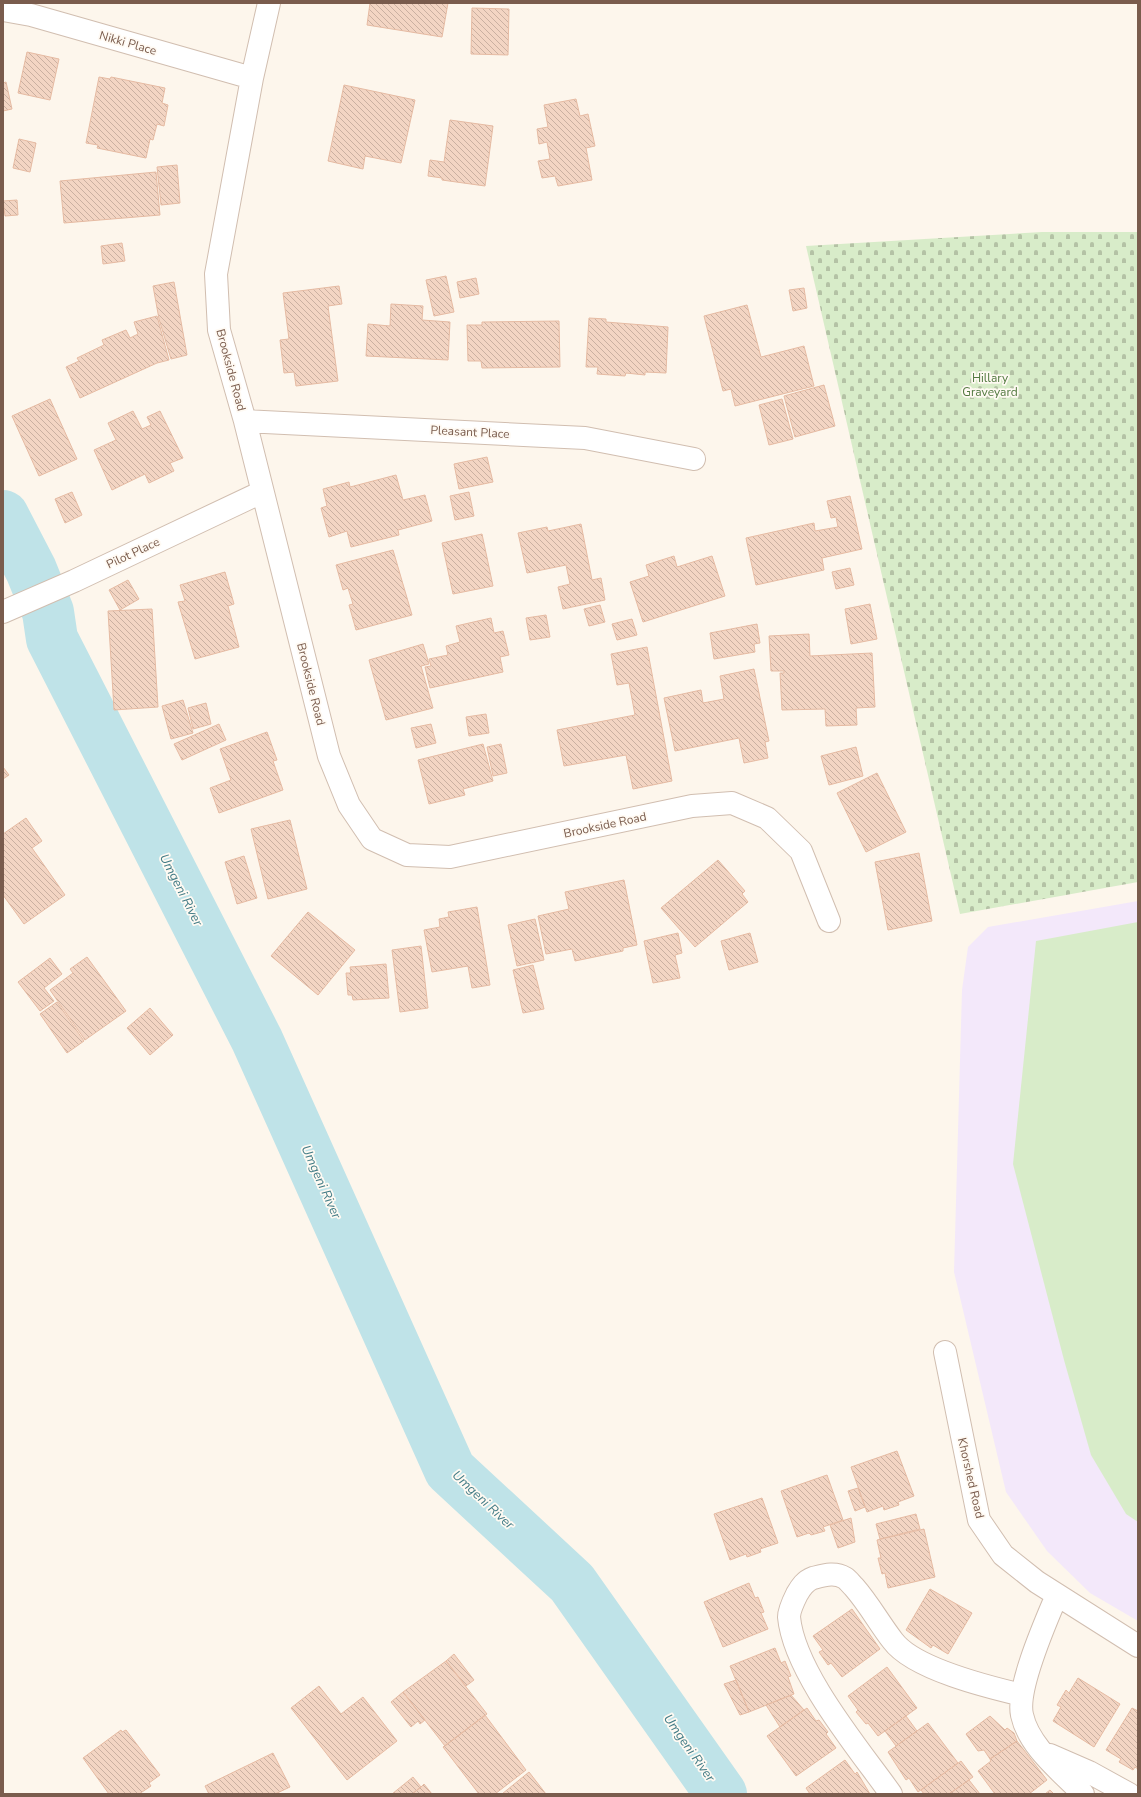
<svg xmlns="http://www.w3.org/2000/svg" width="1141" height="1797" viewBox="0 0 1141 1797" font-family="'Nunito Sans',sans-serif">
	<defs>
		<pattern id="cemetery-stones" width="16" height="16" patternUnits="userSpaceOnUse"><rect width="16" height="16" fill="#d8ecc9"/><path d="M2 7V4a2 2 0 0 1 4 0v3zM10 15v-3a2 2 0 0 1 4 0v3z" fill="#b4c2a5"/></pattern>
		<pattern id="building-back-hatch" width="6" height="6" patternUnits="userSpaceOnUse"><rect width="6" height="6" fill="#f3d5c3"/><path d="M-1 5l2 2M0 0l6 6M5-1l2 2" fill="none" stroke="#cab0a1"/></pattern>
	</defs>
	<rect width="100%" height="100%" fill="#fdf6ec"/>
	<path fill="#f3e8fa" d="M1138,901V1621L1090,1593L1047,1551L1006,1492L954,1272L962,990L968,947L988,927Z"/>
	<path fill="url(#cemetery-stones)" d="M1042,232H1138V882L960,914L806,246Z"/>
	<path fill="#d8ecc9" d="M1138,922V1522L1126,1514L1091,1455L1064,1360L1013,1164L1036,941Z"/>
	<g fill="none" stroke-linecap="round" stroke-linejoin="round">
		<path stroke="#bfe3e8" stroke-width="52" d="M3,516L31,570L48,612L52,639L257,1040L450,1470L572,1583L721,1794"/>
	</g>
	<path fill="url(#building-back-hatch)" stroke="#e6bba3" d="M370,3H448L442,37L367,25Z
		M472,8L509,9L508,55L471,54Z
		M27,52L59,59L50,100L18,93Z
		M99,77L110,79L111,77L165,88L162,103L168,105L164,126L157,124L153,140L150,139L146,158L97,148L98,145L86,143Z
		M6,82L12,109L3,111V83Z
		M344,85L415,100L401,163L365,156L363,169L328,161Z
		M576,99L580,116L588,114L595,146L586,148L592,180L558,186L555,176L542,178L538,161L550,159L547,142L539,144L537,129L548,127L544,105Z
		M450,120L493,126L485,186L442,180V178L428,176L430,160L444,162Z
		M19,139L36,143L30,172L13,168Z
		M177,165L180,203L161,205L157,167Z
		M156,172L160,215L64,223L60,181Z
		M17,200L18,215L5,216L3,201Z
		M122,243L125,261L103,264L101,246Z
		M446,276L454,312L434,316L426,280Z
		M476,278L479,294L460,298L457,282Z
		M174,282L187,355L171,359L159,319L153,286Z
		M339,286L342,304L328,306L338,381L296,386L294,372L284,373L280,340L289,339L283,293Z
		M804,288L807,308L793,311L789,290Z
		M391,304L423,306L422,320L450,322L448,360L366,356L368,324L390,326Z
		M747,305L761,357L804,346L814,386L735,406L731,389L723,391L704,316Z
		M157,316L169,360L157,363L80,398L66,367L79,361L77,358L104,345L102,340L126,330L130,338L138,334L134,322Z
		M589,318L606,319V322L668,327L666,373L645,372V375L626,373L625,376L597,374L598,367H586Z
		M559,321L560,367L482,368L481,361H468L467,325H482V322Z
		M824,385L835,426L795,437L784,396Z
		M50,399L77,459L39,476L12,416Z
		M782,399L793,439L769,445L759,405Z
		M133,411L142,429L151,425L147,417L160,411L183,458L170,463L174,471L149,483L145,474L112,490L94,450L116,440L108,423Z
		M487,457L493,482L459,489L454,464Z
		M396,475L403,500L425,495L432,521L398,530L399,535L351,547L347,531L329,537L321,508L327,506L323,489L349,482L350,487Z
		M72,492L82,515L65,523L55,499Z
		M469,492L474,516L455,520L450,496Z
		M850,496L862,549L822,558L824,570L756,585L746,538L814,523L815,531L838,527L836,517L831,518L827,501Z
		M581,524L592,580L601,578L605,600L563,609L558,587L570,584L566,565L527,573L518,533L547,527L548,531Z
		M482,534L493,586L453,594L442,543Z
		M393,550L412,615L356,630L349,605L353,604L348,588L343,590L336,565Z
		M674,556L677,567L712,556L725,596L643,622L630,582L649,576L646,565Z
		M850,568L854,585L836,589L832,572Z
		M225,572L234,604L228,606L239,647L195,659L178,602L185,601L180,585Z
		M128,580L139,599L120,610L109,590Z
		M870,604L877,639L851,644L845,609Z
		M600,605L605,622L589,626L584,609Z
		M152,609L158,707L114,710L108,611Z
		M546,615L550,637L530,640L526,618Z
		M491,618L494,633L503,631L509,655L500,657L503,672L430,688L425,667L431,666L429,659L448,655L446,646L460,642L456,626Z
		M632,619L637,635L617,640L612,624Z
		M757,624L760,643L754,644L755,652L714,659L710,633Z
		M809,634L810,656L872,653L875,707L856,708L857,725L826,726L825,709L782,710L780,673H784V671H771L769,636Z
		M423,644L429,664L421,666L433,708L386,720L369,660Z
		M647,647L672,781L633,789L626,755L564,766L557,730L635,715L629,683L617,685L611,654Z
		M754,669L769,741L765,742L768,758L744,763L739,738L675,751L664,698L701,690L703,703L724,699L720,676Z
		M183,700L193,733L171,739L162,706Z
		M206,703L211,724L193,729L188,708Z
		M486,714L489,733L469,736L466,717Z
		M219,724L226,740L182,760L174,744Z
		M431,724L436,743L416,748L411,728Z
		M267,732L277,760L273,761L283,790L219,813L210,788L231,780L220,749Z
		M483,744L493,781L463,789L465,795L429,804L418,760Z
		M501,744L507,773L493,776L487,747Z
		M856,747L863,776L829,785L821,756Z
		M3,767L9,775L3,779Z
		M877,773L906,832L866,852L837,793Z
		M26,818L42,841L32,848L65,895L24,924L3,895V834Z
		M290,820L307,889L268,899L251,829Z
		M919,853L932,921L888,930L875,862Z
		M244,856L257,898L237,904L225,862Z
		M718,860L745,891L742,894L748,902L695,947L661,908Z
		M624,880L637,945L623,948V951L575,961L572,949L546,954L538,916L569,909L565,892Z
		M477,907L490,985L472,988L468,966L432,972L424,930L440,927L439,919L449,917L448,912Z
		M308,912L355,950L318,995L271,956Z
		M535,919L544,960L517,966L508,925Z
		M678,933L682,953L675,955L680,978L653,983L644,941Z
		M750,933L758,962L729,970L721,941Z
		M421,946L428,1008L400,1012L392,950Z
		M87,957L126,1011L85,1040L50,990L73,973L70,969Z
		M50,958L62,974L44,988L54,1001L40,1011L18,982Z
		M386,964L389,998L353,1000L352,995H348L346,973H351L350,967Z
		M533,965L544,1009L523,1013L513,970Z
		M57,1002L84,1041L67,1053L40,1014Z
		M150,1008L173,1035L150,1055L127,1028Z
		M897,1451L914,1496L898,1502L899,1505L884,1510L883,1506L867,1512L851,1467Z
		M827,1475L843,1520L823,1527L825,1531L811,1535L809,1533L797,1537L781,1491Z
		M858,1488L865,1507L855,1511L848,1491Z
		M762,1498L778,1543L760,1549L761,1552L747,1557L746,1554L730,1560L714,1514Z
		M916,1514L920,1529L880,1539L876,1524Z
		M851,1518L855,1542L838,1548L830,1525Z
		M924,1529L935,1577L888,1588L885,1573L882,1574L878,1558H881L877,1540Z
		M749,1583L755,1598L758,1597L764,1612L761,1613L768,1629L723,1647L704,1602Z
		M930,1589L972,1613L948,1654L933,1645L931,1648L906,1630Z
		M852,1609L880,1649L842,1677L831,1663L828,1665L819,1652L823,1650L813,1636Z
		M775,1648L781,1663L785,1661L791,1676L788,1677L794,1694L749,1712L730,1666Z
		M454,1654L474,1680L466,1686L446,1661Z
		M446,1661L487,1714L445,1746L403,1692Z
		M887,1667L917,1708L878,1736L868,1723L866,1724L856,1712L858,1710L848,1696Z
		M1078,1678L1120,1704L1094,1747L1053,1721L1061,1707L1057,1705L1066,1690L1069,1693Z
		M736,1680L749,1712L740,1715L724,1684Z
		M319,1686L341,1714L363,1697L397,1741L347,1780L291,1708Z
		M403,1692L425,1720L420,1724L418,1721L411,1727L391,1702Z
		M791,1695L804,1710L780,1727L766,1705Z
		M807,1708L816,1721L819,1720L828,1732L826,1734L836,1748L796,1776L767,1736Z
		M1132,1708L1138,1711V1769L1135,1767L1133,1770L1119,1762L1121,1759L1106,1750Z
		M485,1715L526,1770L495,1794H479L443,1747Z
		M906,1716L917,1731L896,1746L885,1731Z
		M990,1716L1005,1730L1007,1728L1014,1733L1017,1741L990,1759L984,1750L978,1751L966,1734Z
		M928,1723L958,1763L918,1792L909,1778L906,1780L888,1752Z
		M121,1730L122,1732L126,1730L160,1775L149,1783L151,1786L139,1794H109L83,1758Z
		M1017,1741L1047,1780L1029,1794H995L978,1771L991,1761L990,1759Z
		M273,1753L290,1787L275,1794H209L205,1786Z
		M845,1760L855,1774L857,1772L870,1794H810L806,1788Z
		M961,1761L973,1777L949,1794H924L921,1790Z
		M529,1772L546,1794H502Z
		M413,1777L421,1787L412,1794H392Z
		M969,1780L980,1794H949Z
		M424,1784L432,1794H412L421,1787Z
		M1050,1790L1054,1794H1045Z"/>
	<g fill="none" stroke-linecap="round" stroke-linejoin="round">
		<g stroke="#d1beb0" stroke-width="24">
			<path id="street" d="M269,3L252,78L216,274L219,330L245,421L329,756L349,805L372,839L407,855L450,857L692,806L732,803L767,818L801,851L829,921
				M3,10L31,15L252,78
				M245,421L585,438L694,459
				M3,612L74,581L262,492
				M945,1352L979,1520L1003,1555L1037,1582L1138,1646
				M1057,1595C1046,1621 1016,1688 1022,1715C1029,1747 1061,1771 1083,1794
				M1050,1755L1089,1772L1129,1794
				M891,1794C859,1749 794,1672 789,1617C789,1611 794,1600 797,1594C801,1587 805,1581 813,1578C825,1575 835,1572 845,1578C848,1580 851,1584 854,1587C869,1604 879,1623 893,1641C914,1669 988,1687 1022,1695"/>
		</g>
		<use href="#street" stroke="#fff" stroke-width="22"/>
	</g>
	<g text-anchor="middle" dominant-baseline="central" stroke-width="3.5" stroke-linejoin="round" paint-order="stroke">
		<g font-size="12" fill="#7a5c4d" stroke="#fffaf3">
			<text transform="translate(128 43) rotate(16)">Nikki Place</text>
			<text transform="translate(231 370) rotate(75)">Brookside Road</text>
			<text transform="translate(470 432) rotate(3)">Pleasant Place</text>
			<text transform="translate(133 553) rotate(-25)">Pilot Place</text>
			<text transform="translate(311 684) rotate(76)">Brookside Road</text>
			<text transform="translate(605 825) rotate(-12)">Brookside Road</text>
			<text transform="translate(971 1478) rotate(77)">Khorshed Road</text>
		</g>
		<g font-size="12" fill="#537a41" stroke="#fffaf3">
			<text x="990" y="378">Hillary<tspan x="990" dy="14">Graveyard</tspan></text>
		</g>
		<g font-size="13" font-style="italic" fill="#437c86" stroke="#fffaf3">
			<text transform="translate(181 890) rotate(63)">Umgeni River</text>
			<text transform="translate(321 1182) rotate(66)">Umgeni River</text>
			<text transform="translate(483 1500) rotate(43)">Umgeni River</text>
			<text transform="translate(689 1748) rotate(55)">Umgeni River</text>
		</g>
	</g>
	<rect width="1141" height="1797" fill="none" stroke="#7a5c4d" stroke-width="8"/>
</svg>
